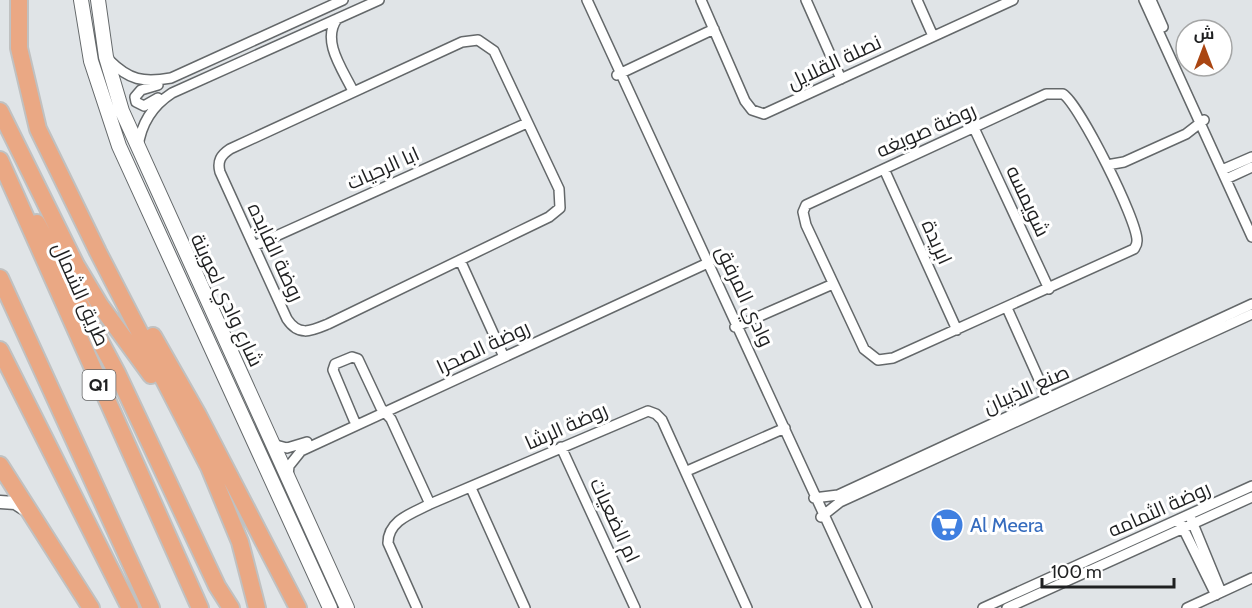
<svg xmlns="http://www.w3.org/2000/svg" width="1252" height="608" viewBox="0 0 1252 608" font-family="Cabin,Cairo,sans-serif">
	<rect width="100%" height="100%" fill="#e0e4e7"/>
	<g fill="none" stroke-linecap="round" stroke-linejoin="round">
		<g stroke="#64686a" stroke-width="12">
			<path id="minor" d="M587,0L867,608
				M701,0L745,101L752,110L764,114L1013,0
				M806,0L841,79
				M917,0L933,36
				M1144,0L1252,237
				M1151,0L1163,27
				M337,19C321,41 343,70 353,91
				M478,40L494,51L559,189L560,208L549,217L328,324C311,331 299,337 287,319L220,172C217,161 221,155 230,149L462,42Z
				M109,60C129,80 143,83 171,78L343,0
				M617,75L714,29
				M1046,94H1063C1079,104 1138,221 1137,241C1137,245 1136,246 1134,249L893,358L878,360L864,349L806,225L803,212L806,205Z
				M158,98L144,106L136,102L135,97L141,90L158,85
				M974,128L1049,289
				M138,147C141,124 152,106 172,93L379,0
				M1107,165L1124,162L1186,134L1204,120
				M884,169L957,330
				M1222,170L1252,157
				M1226,179L1252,167
				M254,246L527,123
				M460,260L504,357
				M1007,308L1050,404
				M735,327L833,284
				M354,420L333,370L335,364L352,357L358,359L381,408L391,419L430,504
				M272,444L287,448L307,442
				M561,447L635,608
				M687,471L785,428
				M288,476L289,466L301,451L710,262
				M471,488L525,608
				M814,498L838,495L1252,304
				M821,517L840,502L1252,314
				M1191,519L1221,592
				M1181,524L1216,595
				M417,608L388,543C388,520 413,513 430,504L648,411L656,414L662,420L747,608
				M983,608L1252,486
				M1007,608L1252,497
				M1187,608L1252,578"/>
		</g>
		<g stroke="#64686a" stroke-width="15">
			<path id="tertiary" d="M0,502L15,503L26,510"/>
		</g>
		<g stroke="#64686a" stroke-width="16">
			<path id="secondary" d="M81,0L91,61L119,146L330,608
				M98,0L106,57L122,111L347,608"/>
		</g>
		<g stroke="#c0c1c1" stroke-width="20">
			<path id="motorway" d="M19,0V48L38,129L98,252L209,467L240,542L257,608
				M0,111L76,265L100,305L151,375
				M0,160L200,608
				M37,223L117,373L217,586L231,608
				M0,278L151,608
				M153,336L198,415L298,608
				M0,350L130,608
				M0,465L91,608"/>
		</g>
		<use href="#minor" stroke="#fff" stroke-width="9"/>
		<use href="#tertiary" stroke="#fff" stroke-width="12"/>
		<use href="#secondary" stroke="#fff" stroke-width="14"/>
		<use href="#motorway" stroke="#eaa884" stroke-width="16"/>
	</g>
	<defs>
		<g id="supermarket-disc" transform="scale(1.725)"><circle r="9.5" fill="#3f7fe0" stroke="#fff"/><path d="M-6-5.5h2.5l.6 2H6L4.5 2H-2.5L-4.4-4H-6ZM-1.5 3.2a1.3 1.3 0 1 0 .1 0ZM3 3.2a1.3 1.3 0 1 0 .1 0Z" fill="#fff"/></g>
	</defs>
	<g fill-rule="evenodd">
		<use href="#supermarket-disc" x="947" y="525"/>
	</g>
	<g text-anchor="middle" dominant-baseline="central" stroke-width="6" stroke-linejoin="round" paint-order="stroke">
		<rect fill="#fff" stroke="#626364" stroke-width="1.5" x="82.5" y="370" width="33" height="30" rx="4.5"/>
		<g font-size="18" font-weight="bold" fill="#1f2021">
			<text x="99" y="385">Q1</text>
		</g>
		<g font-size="20" fill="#1f2021" stroke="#fff">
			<text transform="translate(834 62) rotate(-25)">نصلة القلايل</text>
			<text transform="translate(926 130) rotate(-24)">روضة صويغه</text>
			<text transform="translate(383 168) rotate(-24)">ابا الرحيات</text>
			<text transform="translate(1028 201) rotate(65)">شويمسه</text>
			<text transform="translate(937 242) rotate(66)">ابريدة</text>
			<text transform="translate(276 252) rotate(65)">روضة الفايده</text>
			<text transform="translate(81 294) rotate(66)">طريق الشمال</text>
			<text transform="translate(745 296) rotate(65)">وادي المرفق</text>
			<text transform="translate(227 300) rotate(65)">شارع وادي لعوينة</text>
			<text transform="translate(483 347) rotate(-25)">روضة الصحرا</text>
			<text transform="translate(1026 389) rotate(-24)">صنع الذيبان</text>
			<text transform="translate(566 426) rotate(-24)">روضة الرشا</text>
			<text transform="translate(1159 509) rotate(-24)">روضة الثمامه</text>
			<text transform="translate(615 520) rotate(65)">ام الضعيات</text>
		</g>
		<g font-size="20" fill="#366cbe" stroke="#fff" text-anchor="start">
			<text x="970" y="525">Al Meera</text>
		</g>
	</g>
	<g transform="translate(1204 48)"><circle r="28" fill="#ffffff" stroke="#a5a6a6" stroke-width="1.5"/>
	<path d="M0-4.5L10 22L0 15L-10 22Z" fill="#aa4612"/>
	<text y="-9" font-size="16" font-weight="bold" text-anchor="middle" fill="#1f2021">ش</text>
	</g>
	<path d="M1042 578v9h132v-9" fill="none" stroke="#1f2021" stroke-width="3"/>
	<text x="1051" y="578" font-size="18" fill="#1f2021" stroke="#ffffff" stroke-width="4.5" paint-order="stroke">100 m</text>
</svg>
